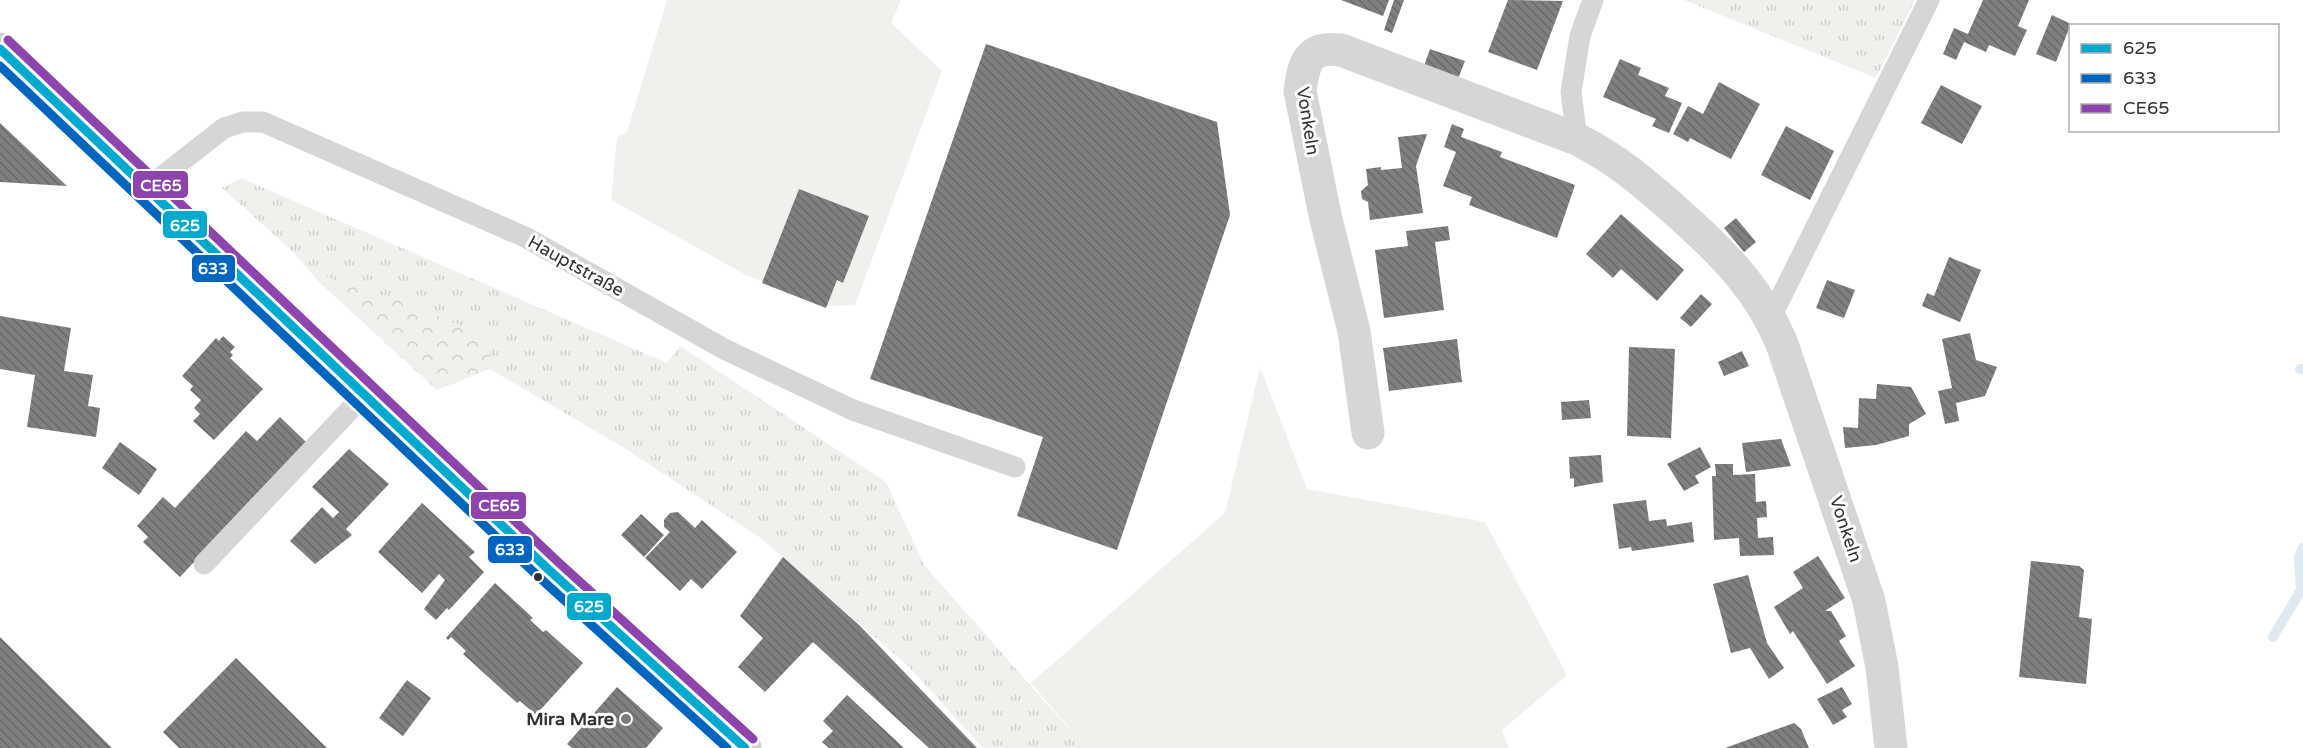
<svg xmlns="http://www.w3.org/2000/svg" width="2303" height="748" viewBox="0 0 2303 748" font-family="'Varela Round',sans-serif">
	<defs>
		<pattern id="grass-tufts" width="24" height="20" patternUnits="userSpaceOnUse" patternTransform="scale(1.5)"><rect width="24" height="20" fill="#eff2ec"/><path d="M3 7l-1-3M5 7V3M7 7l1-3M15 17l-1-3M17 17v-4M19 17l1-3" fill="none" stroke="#cdd0cb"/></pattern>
		<pattern id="forest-crowns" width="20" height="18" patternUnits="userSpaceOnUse" patternTransform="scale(1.5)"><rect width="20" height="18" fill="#eff2ec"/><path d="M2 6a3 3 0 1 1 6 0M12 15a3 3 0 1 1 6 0" fill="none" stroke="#cdd0cb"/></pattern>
		<pattern id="building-back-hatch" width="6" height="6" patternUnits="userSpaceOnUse" patternTransform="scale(1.5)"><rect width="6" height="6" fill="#808080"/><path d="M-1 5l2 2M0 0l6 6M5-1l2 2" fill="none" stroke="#696969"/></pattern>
	</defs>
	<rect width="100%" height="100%" fill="#fff"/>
	<path fill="url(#grass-tufts)" d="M1684,0H1915L1876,78Z
		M241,178L667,363L680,346L886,482L924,565L1086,748H983L908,666L762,539L626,449L490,369L489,337L326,277L320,283L292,251L222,188Z"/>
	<path fill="url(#forest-crowns)" d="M326,277L403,302L489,337L490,369L437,390L320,283Z"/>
	<path fill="#eff2ec" d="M667,0H901L891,23L942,71L855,305L826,306L746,275L611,200L617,137L627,132Z
		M1260,367L1307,489L1485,522L1567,675L1502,730L1509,748H1086L1031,683L1225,513Z"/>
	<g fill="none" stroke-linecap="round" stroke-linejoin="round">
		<path stroke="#dee9f1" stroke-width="10" d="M2300,369H2303
			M2273,637L2301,590L2299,557L2303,548"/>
	</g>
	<path fill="url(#building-back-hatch)" d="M1341,0H1389L1383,16Z
		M1394,0H1404L1392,33L1384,30Z
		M1508,0L1563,1L1537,70L1488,52Z
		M1983,0H2029L2018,26L2027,30L2015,56L1989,45L1986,52L1964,42L1956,60L1943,54L1954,28L1968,34Z
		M2052,15L2075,26H2070L2056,62L2036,54Z
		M986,44L1217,122L1230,215L1117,550L1017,516L1043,437L870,379Z
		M1430,49L1465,61L1458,79L1424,66Z
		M1620,59L1641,68L1638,75L1669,88L1665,96L1682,103L1669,133L1652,126L1656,119L1603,97Z
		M1719,82L1760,104L1731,159L1690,138L1688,142L1673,134L1688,106L1703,114Z
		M1941,85L1982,106L1962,144L1921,123Z
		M0,123L67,186L0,182Z
		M1452,124L1464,129L1461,137L1502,152L1500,157L1575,185L1557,238L1469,205L1472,197L1443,186L1456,152L1444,147Z
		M1786,126L1834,151L1810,200L1761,175Z
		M1427,134L1416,166L1423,213L1370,220L1368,202L1362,199L1361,191L1368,185L1366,169L1381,167V170L1402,168L1398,137Z
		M799,189L869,216L843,283L837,280L826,308L762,283Z
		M1621,214L1684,270L1657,301L1621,269L1613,278L1586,254Z
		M1736,218L1756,242L1744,252L1724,228Z
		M1448,226L1450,240L1435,242L1444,310L1384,318L1375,250L1408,246L1406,231Z
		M1949,257L1981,270L1960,322L1922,306L1927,293L1934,296Z
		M1827,280L1855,290L1844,318L1816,308Z
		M1701,294L1712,304L1691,327L1680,318Z
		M0,316L71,328L64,371L93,375L88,406L100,408L96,437L27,427L35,375L0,369Z
		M1970,333L1976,360L1997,367L1985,396L1956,403L1959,421L1945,424L1938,391L1952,388L1942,339Z
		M223,336L235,347L230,352L233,355L230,358L263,389L214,440L193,421L200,414L194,408L201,400L190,390L193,386L182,376L216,338L219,341Z
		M1457,339L1462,382L1389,391L1383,348Z
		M1629,347L1675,349L1671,438L1627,436Z
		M1742,351L1749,366L1724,376L1718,362Z
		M1877,384L1911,387L1926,414L1909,424V436L1876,445L1845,448L1843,427L1858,428L1859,398L1876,399Z
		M1589,400L1591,418L1562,420L1561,402Z
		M280,417L306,442L180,577L143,542L148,537L137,526L163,497L175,508L246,431L257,441Z
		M1781,439L1791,466L1746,472L1742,443Z
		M120,442L157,469L139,495L102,468Z
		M1700,447L1711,467L1695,476L1699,483L1684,491L1667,464Z
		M349,449L389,484L346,529L352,535L315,564L290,541L322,507L333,518L339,512L312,487Z
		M1601,455L1603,482L1574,487V478L1570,479L1569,457Z
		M1715,464H1733V475L1755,474L1756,502L1766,501L1767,517L1757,518L1758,538L1773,537L1774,555L1740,556L1739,538L1714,540L1712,476H1716Z
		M1646,500L1649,521L1666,519L1667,526L1692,522L1694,542L1632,551L1631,547L1619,549L1613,504Z
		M422,503L475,552L469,557L484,572L449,610L447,608L436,620L424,609L445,580L439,574L422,593L378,552Z
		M678,512L695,528L702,520L737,552L702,589L691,579L680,591L645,558L670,532L664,527V520L670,513Z
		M641,514L664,535L644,557L621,535Z
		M1818,556L1845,598L1825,611H1831L1846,636L1839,641L1855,666L1827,684L1793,631L1790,634L1774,607L1803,588L1793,572Z
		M783,557L859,625L977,748H929L813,642L765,692L738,667L763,638L740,616Z
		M2031,561L2079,566L2084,570L2079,617L2092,619L2086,684L2019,677Z
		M1748,575L1767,643L1784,668L1769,679L1750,648L1731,653L1713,584Z
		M495,583L533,618L530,620L543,632L546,630L583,663L533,718L534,713L520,701L517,703L463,654L466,651L451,637L448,640L446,638Z
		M0,637L112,748H0Z
		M236,658L327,748H179L163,732Z
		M407,680L431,698L403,736L379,718Z
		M617,687L663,728L646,748H572L567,744Z
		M1842,687L1852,704L1842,710L1847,717L1833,725L1817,699Z
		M847,695L904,748H829L822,742L833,731L823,721Z
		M1794,723L1801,729L1809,748H1725Z"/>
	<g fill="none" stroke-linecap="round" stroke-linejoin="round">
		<path stroke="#d6d6d6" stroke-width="21" d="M1577,139L1571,92L1580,36L1593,0
			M146,189L224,128L243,122H263L525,237L726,350L853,410L1015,467
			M1771,317L1929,0
			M204,564L365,394"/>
		<path stroke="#d6d6d6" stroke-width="33" d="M1368,433L1354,331L1325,215L1300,91C1304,62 1308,46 1341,50L1577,139C1619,161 1642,181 1677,212C1721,251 1759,288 1782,344L1869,601L1882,667L1891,748"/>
		<path stroke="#cfcfcf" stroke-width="33" d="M0,49L549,570L745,748"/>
		<g stroke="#fff" stroke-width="14">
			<path id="bus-1" d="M0,49L549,570L745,748"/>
		</g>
		<g stroke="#fff" stroke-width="14">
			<path id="bus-2" d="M0,66L541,579L727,748"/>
		</g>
		<g stroke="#fff" stroke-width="14">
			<path id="bus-3" d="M8,40L557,561L753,739"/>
		</g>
		<use href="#bus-1" stroke="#00a9ce" stroke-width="9"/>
		<use href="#bus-2" stroke="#0065bd" stroke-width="9"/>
		<use href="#bus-3" stroke="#8e44ad" stroke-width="9"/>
	</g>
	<circle fill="#323232" stroke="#fff" stroke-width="2" cx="538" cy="577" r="5"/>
	<circle fill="#7a7a7a" stroke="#fff" stroke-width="2" cx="626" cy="719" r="6"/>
	<g text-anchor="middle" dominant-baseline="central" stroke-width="6" stroke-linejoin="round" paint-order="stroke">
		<g font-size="18" fill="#323232" stroke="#fff">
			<text transform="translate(1308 121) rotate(81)">Vonkeln</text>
			<text transform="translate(576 266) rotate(29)">Hauptstraße</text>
			<text transform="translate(1846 529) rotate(72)">Vonkeln</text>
		</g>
		<g font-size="18" font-weight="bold" fill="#323232" stroke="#fff" text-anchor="end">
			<text x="614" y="719">Mira Mare</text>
		</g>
	</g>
	<g stroke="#fff" stroke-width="2">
		<rect x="132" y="170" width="57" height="29" rx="6" fill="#8e44ad"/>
		<rect x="162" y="210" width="46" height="29" rx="6" fill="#00a9ce"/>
		<rect x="191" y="254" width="45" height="29" rx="6" fill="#0065bd"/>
		<rect x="470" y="491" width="57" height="29" rx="6" fill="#8e44ad"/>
		<rect x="487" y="535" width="46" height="29" rx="6" fill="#0065bd"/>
		<rect x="566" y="592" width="46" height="29" rx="6" fill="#00a9ce"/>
	</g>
	<g font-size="16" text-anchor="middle" font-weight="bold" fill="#fff">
		<text x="161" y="191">CE65</text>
		<text x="185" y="231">625</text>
		<text x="213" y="274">633</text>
		<text x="499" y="511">CE65</text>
		<text x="510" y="555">633</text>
		<text x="589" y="612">625</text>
	</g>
	<rect x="2069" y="24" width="210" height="108" fill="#ffffff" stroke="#adadad" stroke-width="1.5"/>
	<rect x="2081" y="44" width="30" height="9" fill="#00a9ce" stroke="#adadad" stroke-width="1.5"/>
	<text x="2123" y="54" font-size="18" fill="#323232">625</text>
	<rect x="2081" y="74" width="30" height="9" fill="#0065bd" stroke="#adadad" stroke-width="1.5"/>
	<text x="2123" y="84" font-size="18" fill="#323232">633</text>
	<rect x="2081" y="104" width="30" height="9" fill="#8e44ad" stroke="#adadad" stroke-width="1.5"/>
	<text x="2123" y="114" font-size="18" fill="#323232">CE65</text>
</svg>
